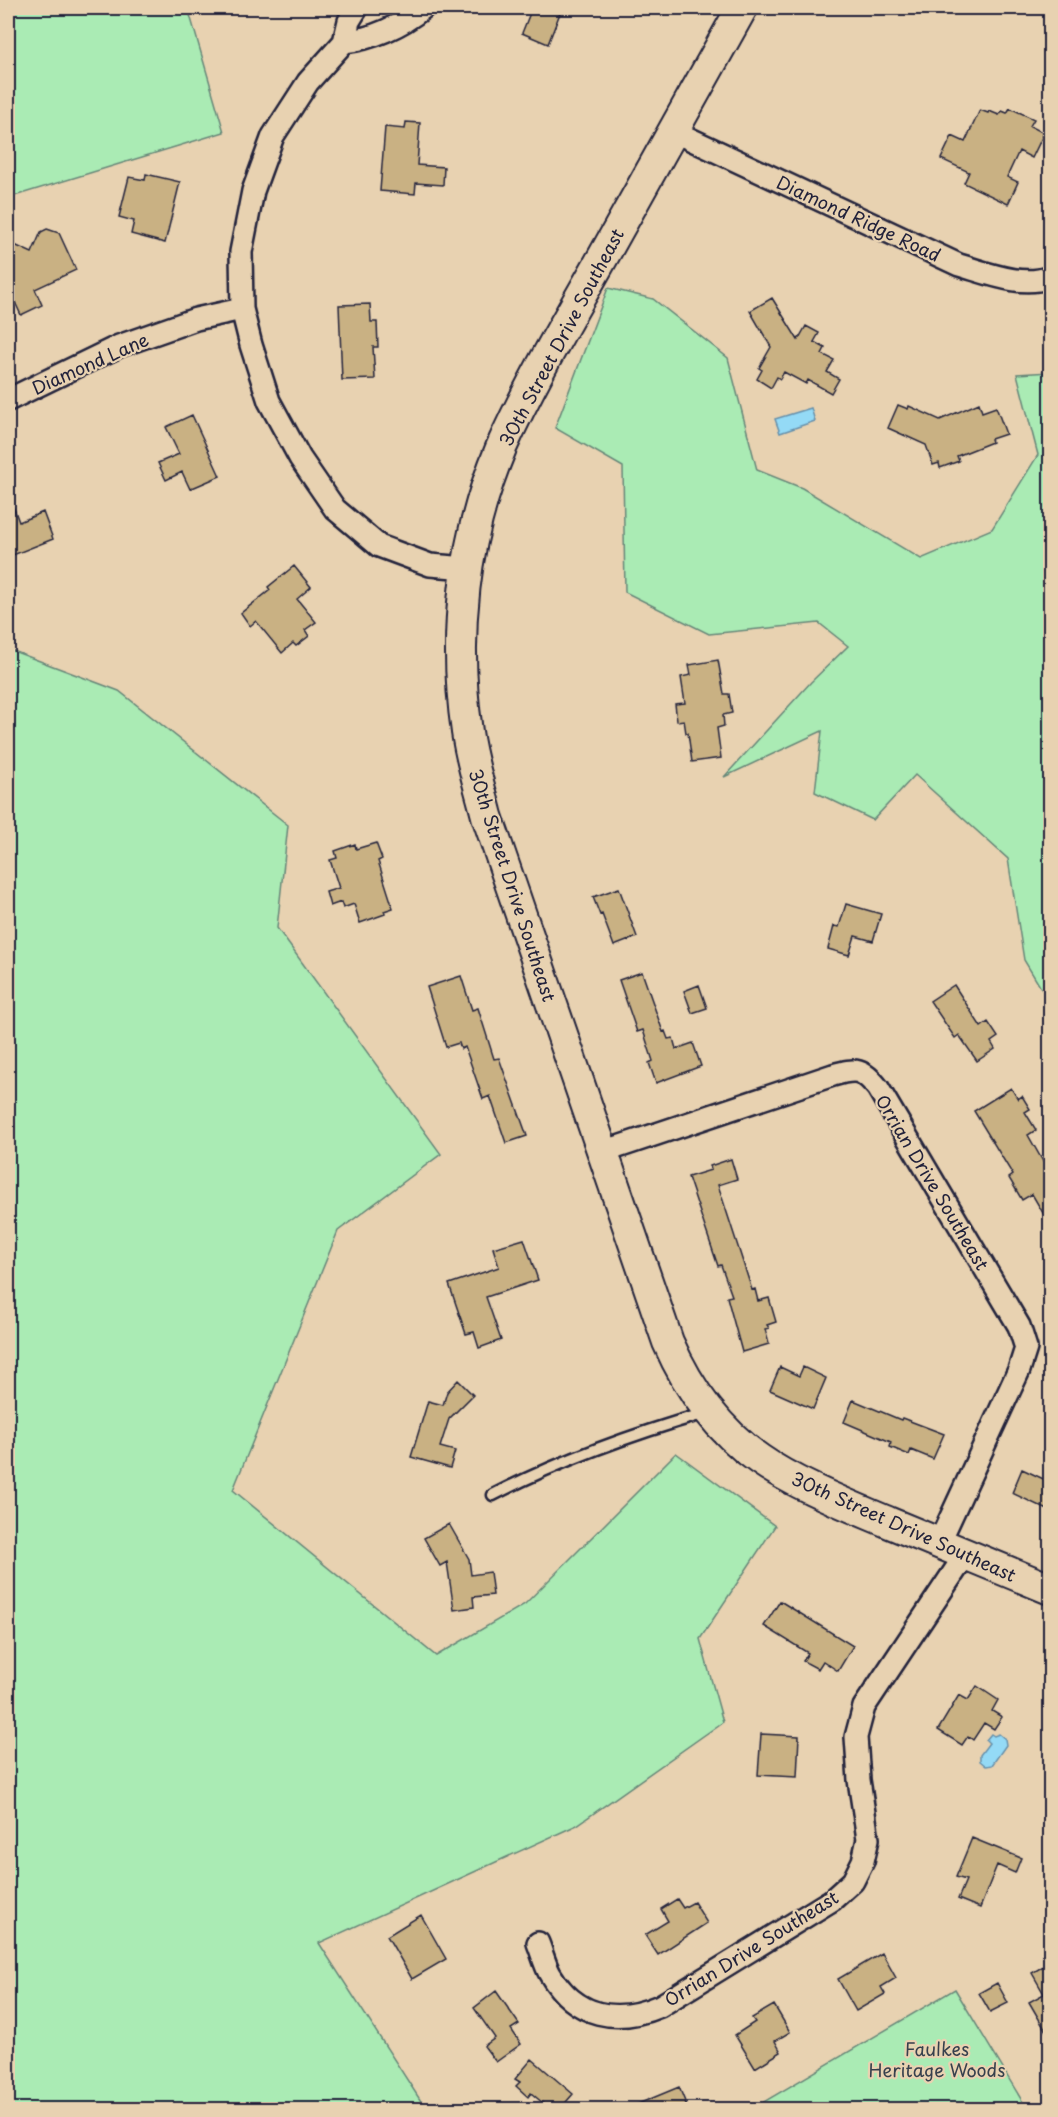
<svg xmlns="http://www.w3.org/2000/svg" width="1058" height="2117" viewBox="0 0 1058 2117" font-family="'Playpen Sans',sans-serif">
	<rect width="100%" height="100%" fill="#e8d2b1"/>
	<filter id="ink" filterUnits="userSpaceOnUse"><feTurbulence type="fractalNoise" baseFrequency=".0167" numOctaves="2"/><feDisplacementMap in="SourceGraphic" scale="12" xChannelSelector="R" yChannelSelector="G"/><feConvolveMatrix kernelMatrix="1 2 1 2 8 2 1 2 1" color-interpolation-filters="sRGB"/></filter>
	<g filter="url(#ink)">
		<path fill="#aaebb4" stroke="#668678" stroke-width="1.5" d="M8,8H188L224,132L8,198Z
			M608,288L653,299L728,358L757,470L802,488L921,559L992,529L1038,455L1017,374L1050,372V1003L1024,960L1008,859L915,775L873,820L815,792L822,731L724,777L811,682L848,646L819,623L709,634L625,592L623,467L555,428Z
			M8,649L119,691L288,825L277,928L441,1154L338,1231L233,1490L436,1656L525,1604L676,1453L775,1526L700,1639L723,1722L577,1825L319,1943L426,2109H8Z
			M955,1989L1027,2109H752Z"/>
		<path fill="#94daf6" stroke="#6690ab" stroke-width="1.5" d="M811,408L815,421L780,433L775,419Z
			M991,1734L994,1736L999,1734L1005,1739L1006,1745L992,1765L986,1766L980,1761V1755L989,1743L986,1740Z"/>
		<path fill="#c9b183" stroke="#22223b" stroke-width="1.5" d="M532,8H562L548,44L522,33Z
			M1010,108L1034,119L1030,126L1044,133L1032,158L1019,151L1007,177L1018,182L1008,204L964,183L969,172L941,159L952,136L965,142L980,110L988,113L989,111L999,115L1002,111L1007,113Z
			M406,122L420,123L417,165L444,167L443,185L416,183L415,194L380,191L385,127L405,129Z
			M146,174L180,182L165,243L131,234L134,221L119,217L129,177L145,180Z
			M47,229L59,233L76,270L35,289L42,305L21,315L14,300L8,303V242L32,253L41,232Z
			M772,298L798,340L806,326L819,333L814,342L825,348L822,354L834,360L827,372L839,379L831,393L808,380L806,384L784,372L780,379L777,377L771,388L757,379L762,370L759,368L771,347L750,311Z
			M370,304L371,322H377L378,347H373L375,379L342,380L339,305Z
			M979,403L982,412L996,407L1006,434L991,439L992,442L957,456L959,461L940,468L939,463L933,465L926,445L888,428L898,405L908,409L909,406L940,420Z
			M192,415L220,476L190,489L182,472L166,480L158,463L179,454L166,427Z
			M9,495L19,522L43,512L53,539L8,557Z
			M294,566L311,587L297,599L316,622L305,630L309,636L296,646L293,643L282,653L256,621L250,626L241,613L270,590L268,587Z
			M718,660L724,694H729L732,713L723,715L724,726L717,728L721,758L692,762L688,733H686L684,720L677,721L675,704L685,703L681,677L691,675L689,665Z
			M376,843L382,859L378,861L393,908L384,911L385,914L360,923L354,904L343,908L341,902L330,906L326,892L339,888L330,860L337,858L335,851L355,844L356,849Z
			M619,888L637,937L614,946L602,914L600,915L593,897Z
			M846,904L881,914L873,941L855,936L849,955L828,949L834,926L839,927Z
			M642,972L663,1032L665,1031L668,1039L673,1038L676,1049L693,1043L701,1066L656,1083L649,1063L653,1061L643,1030L637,1032L619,980Z
			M461,976L472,1010L478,1008L494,1059L499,1058L527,1136L506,1143L490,1096L483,1099L465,1047L461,1049L459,1043L446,1047L427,987Z
			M699,985L707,1008L692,1013L684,991Z
			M954,985L981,1027L988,1022L998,1037L991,1042L995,1049L977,1061L959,1035L955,1038L930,1001Z
			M1011,1088L1018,1099L1022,1096L1030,1109L1025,1112L1036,1130L1028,1135L1050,1174V1225L1032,1194L1022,1200L1009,1178L1013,1175L974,1111Z
			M731,1159L737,1179L718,1185L752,1290L755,1289L758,1301L769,1298L776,1322L767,1325L769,1328L765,1329L769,1344L742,1352L727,1297L732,1296L721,1265L718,1266L688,1177L711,1170L710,1166Z
			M524,1239L538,1280L486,1297L501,1340L479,1348L474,1332L466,1334L449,1284L499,1267L493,1248Z
			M780,1367L799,1376L803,1367L826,1378L813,1409L770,1390Z
			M458,1380L473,1395L449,1419L440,1447L455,1451L450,1468L411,1457L428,1401L443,1405L447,1392Z
			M853,1400L901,1420L902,1418L944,1434L933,1459L911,1450L909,1455L890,1447L891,1442L844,1422Z
			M1022,1469L1050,1482V1511L1012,1493Z
			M449,1524L469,1559L471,1575L490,1572L493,1595L473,1597L474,1607L454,1610L447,1562L440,1566L424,1538Z
			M780,1601L853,1646L838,1671L823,1661L818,1669L803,1661L808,1653L764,1626Z
			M977,1686L998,1700L992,1711L1002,1717L994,1729L984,1723L973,1740L968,1736L962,1745L938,1730L959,1695L968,1700Z
			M761,1734L799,1736L797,1777L758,1775Z
			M972,1838L1021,1858L1015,1873L997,1865L980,1908L958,1899L966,1880L956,1877Z
			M677,1899L683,1908L694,1902L707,1923L658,1955L645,1935L668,1921L661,1909Z
			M421,1915L446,1959L412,1979L387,1936Z
			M882,1953L896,1978L881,1987L885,1994L856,2011L838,1979Z
			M1050,1962V2038L1029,2002L1044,1994L1032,1973Z
			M997,1983L1008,2003L990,2012L979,1993Z
			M496,1991L519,2024L511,2029L521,2044L496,2062L484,2046L495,2038L474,2008Z
			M774,2005L790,2032L775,2041L781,2052L755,2068L735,2035L755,2022L752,2018Z
			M532,2059L573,2094L560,2109H550L531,2093L528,2097L516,2086L520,2082L515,2079Z
			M679,2087L688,2109H626Z"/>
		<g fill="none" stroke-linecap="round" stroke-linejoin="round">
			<g stroke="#22223b" stroke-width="15">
				<path id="lane" d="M493,1495C561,1460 633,1434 706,1413"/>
			</g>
			<g stroke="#22223b" stroke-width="26">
				<path id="street" d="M357,8L349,21L344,42L308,82L273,136L253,191L241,252L242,309L251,345L269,401L300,458L335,509L379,546L430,565L467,568
					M344,42C372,39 401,26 423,8
					M673,131L959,265C987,273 1022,288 1050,277
					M8,400L119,346L196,319L242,309
					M603,1152L833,1075C857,1068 862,1069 878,1088L1019,1326L1026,1348L1019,1370L939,1543
					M538,1943C542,1953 545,1965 550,1974C576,2018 617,2024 660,2006L832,1900L853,1881L863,1861L868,1839L859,1780L856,1737L864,1707L966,1554"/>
			</g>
			<g stroke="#22223b" stroke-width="34">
				<path id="secondary" d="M742,8C694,93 647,179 599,264C565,324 529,385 501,448C463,538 453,636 467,732C471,761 480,788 487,816L668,1342C688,1388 717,1429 759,1459C796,1485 848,1505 890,1523C944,1545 997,1567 1050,1589"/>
			</g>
			<use href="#lane" stroke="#e8d2b1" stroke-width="10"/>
			<use href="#street" stroke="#e8d2b1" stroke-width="21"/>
			<use href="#secondary" stroke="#e8d2b1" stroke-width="30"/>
		</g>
	</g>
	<g text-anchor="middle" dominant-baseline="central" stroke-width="4.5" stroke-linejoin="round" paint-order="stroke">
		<g font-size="18" fill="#22223b" stroke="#e8d2b1">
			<text transform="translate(859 218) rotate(25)">Diamond Ridge Road</text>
			<text transform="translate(561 337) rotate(-62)">30th Street Drive Southeast</text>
			<text transform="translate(90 363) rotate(-24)">Diamond Lane</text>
			<text transform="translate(513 885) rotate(72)">30th Street Drive Southeast</text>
			<text transform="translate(933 1182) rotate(59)">Orrian Drive Southeast</text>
			<text transform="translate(904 1526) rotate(24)">30th Street Drive Southeast</text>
			<text transform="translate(751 1948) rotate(-32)">Orrian Drive Southeast</text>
		</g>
		<g font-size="18" fill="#36404d" stroke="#e8d2b1">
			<text x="937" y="2048">Faulkes<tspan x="937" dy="21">Heritage Woods</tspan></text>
		</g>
	</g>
	<rect width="1058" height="2117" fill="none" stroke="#e8d2b1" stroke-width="30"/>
	<rect x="15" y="15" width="1028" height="2087" fill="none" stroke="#22223b" stroke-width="2" filter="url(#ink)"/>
</svg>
